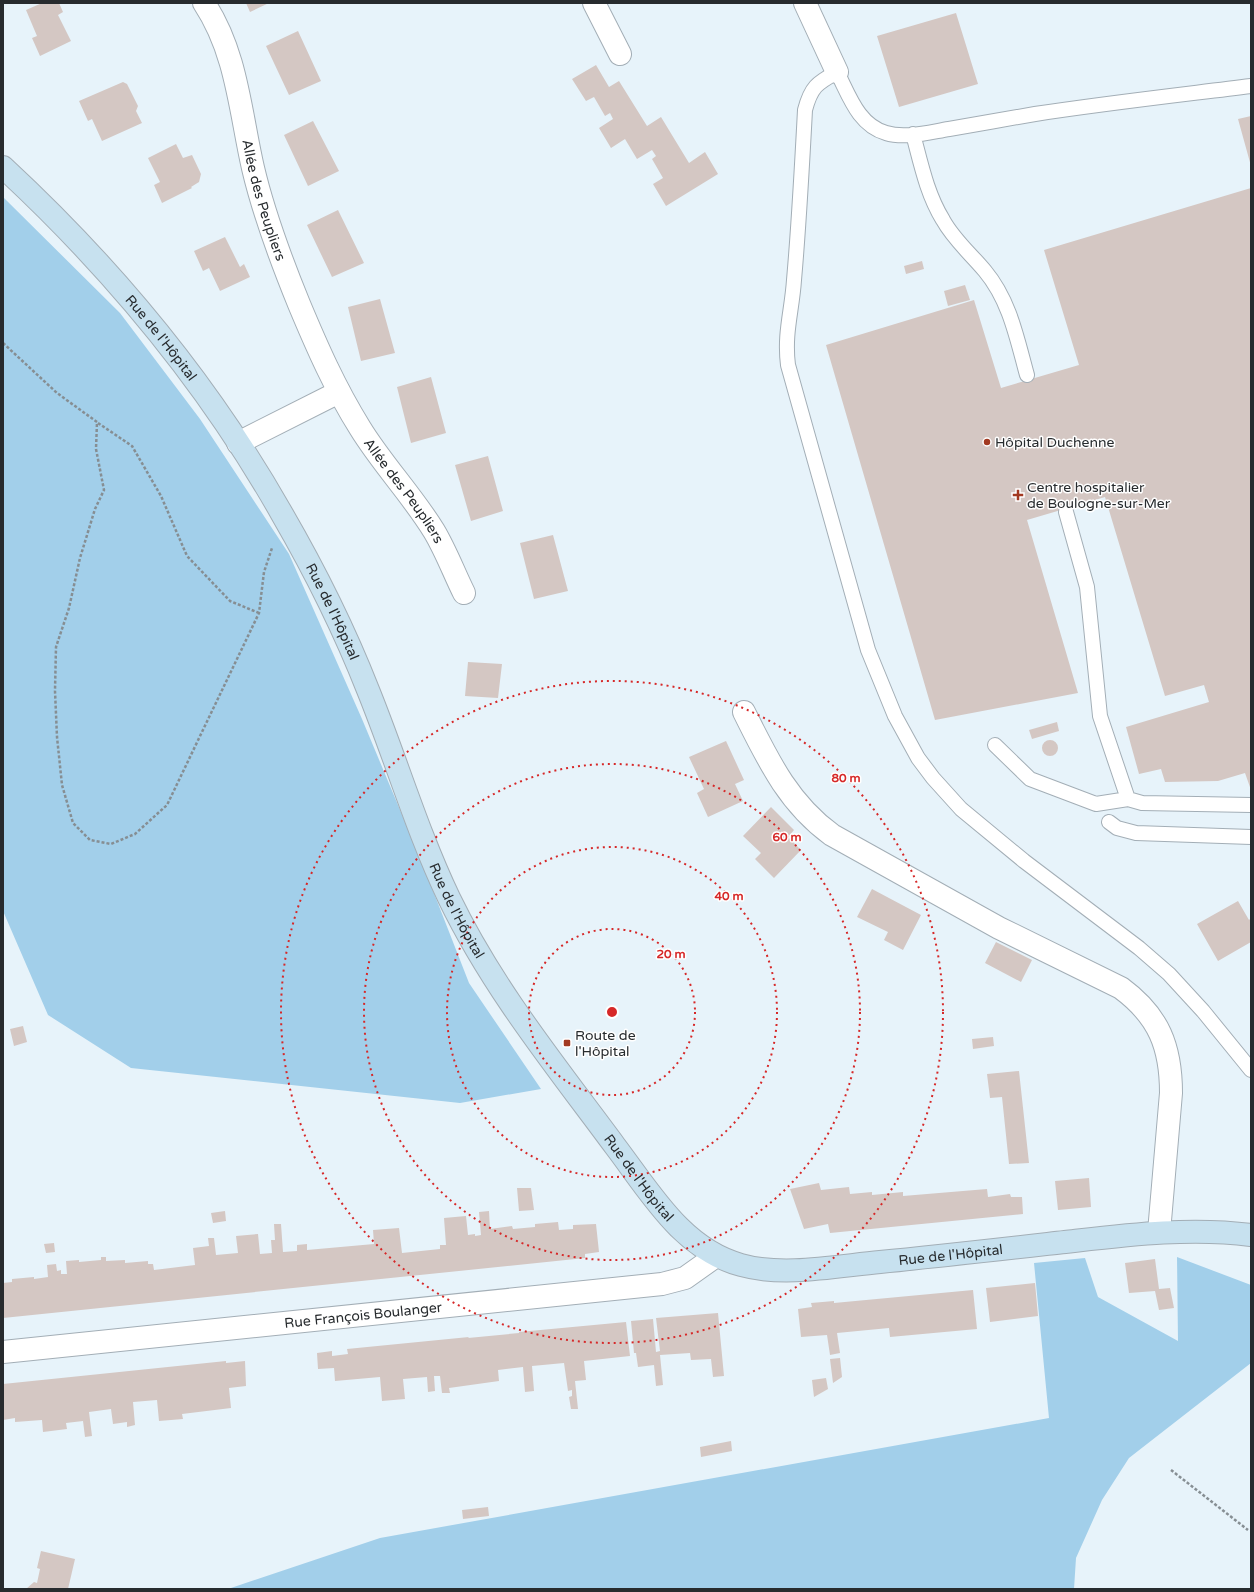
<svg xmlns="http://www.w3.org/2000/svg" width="1254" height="1592" viewBox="0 0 1254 1592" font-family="'Varela Round',sans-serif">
	<rect width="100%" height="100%" fill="#e7f3fa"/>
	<path fill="#a2cfea" d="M3,197L120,313L200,419L289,554L362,719L421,860L469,983L541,1089L460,1103L131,1068L48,1015L3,911Z
		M1177,1257L1251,1285V1363L1129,1458L1102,1500L1076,1558L1074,1589H228L380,1538L1049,1418L1034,1263L1085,1258L1098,1297L1178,1341Z"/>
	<path fill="#d4c7c3" d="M42,3H59L63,12L58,15L71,41L40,56L32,38L37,36L26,10Z
		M246,3H269L250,12Z
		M956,13L978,84L899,107L877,36Z
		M298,31L321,81L289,95L266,46Z
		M596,65L609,87L619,81L647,126L661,117L689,163L705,152L718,174L666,206L653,184L663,178L652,159L656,156L652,150L637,159L625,139L611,148L599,128L613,119L610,113L605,116L594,97L586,101L572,79Z
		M123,82L127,84L138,106L136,111L142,123L102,141L92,119L88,121L79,101Z
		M1251,116V166L1238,119Z
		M313,121L339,171L308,186L284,135Z
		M176,144L183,158L192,155L201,174L199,182L191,187L192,188L162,203L154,185L160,182L148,158Z
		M1251,188V790L1245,773L1218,781L1165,782L1161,769L1139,774L1126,727L1209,702L1204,685L1165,696L1105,497L1027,520L1078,693L935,720L826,345L974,300L1001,388L1079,365L1044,250Z
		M338,210L364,263L332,277L307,225Z
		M225,237L240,267L244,264L250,277L220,291L209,268L203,271L194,251Z
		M922,261L924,269L906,274L904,266Z
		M965,285L970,300L948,306L944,291Z
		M380,299L395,353L361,361L348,307Z
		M431,377L446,433L411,443L397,387Z
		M488,456L503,511L471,521L455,465Z
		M553,535L568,591L534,599L520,543Z
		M468,662L502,664L498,698L465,696Z
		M1057,722L1059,731L1032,739L1029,730Z
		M1042 748a8 8 0 1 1 16 0a8 8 0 1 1-16 0Z
		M726,741L744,780L735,784L743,801L708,817L697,793L704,789L689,757Z
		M771,807L794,830L788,837L801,850L774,878L755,859L761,853L743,836Z
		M872,889L921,915L903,950L884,940L888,932L857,917Z
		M1238,901L1249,920L1251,918V942L1218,961L1197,924Z
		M996,942L1032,960L1021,982L985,963Z
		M23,1026L27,1042L14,1046L10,1029Z
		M993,1037L994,1046L973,1049L972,1039Z
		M1019,1071L1029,1163L1009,1164L1002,1097L990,1098L987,1074Z
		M1089,1178L1091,1207L1058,1210L1055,1181Z
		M819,1183L821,1190L849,1187L850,1194L872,1192V1195L903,1192V1196L987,1189L988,1197L1010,1194L1011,1197H1022L1023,1214L830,1233L828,1224L804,1229L790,1189Z
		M517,1188H531L534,1210L519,1211Z
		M225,1211L226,1221L213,1223L211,1213Z
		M489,1211L490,1229L512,1226L513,1229L535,1227V1224L558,1222L559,1230L573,1229V1225L596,1224L599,1252L585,1254V1258L3,1318V1283L12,1282V1279L34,1277V1279L48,1277L47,1265L56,1264L57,1271L61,1270V1274H67L66,1261L79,1260V1262L101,1260V1257H106V1261L125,1260V1263L148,1261V1264H153L154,1270L195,1265L193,1248L209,1246L208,1238H214L216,1255L238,1253L236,1236L258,1234L260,1254L272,1253L271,1240H275L274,1224H281L283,1252L297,1251V1245L307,1244V1250L374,1244L373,1230L399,1228L402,1253L440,1249V1245H446L444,1218L466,1216L468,1235L475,1234V1236L481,1235L479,1212Z
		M54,1243L55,1252L46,1253L44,1244Z
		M1155,1259L1159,1289L1170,1288L1174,1308L1159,1310L1155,1291L1129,1293L1125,1263Z
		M1035,1283L1038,1316L990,1322L986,1288Z
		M973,1290L977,1329L890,1337L889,1328L837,1333L840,1353L830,1355L827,1335L801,1337L798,1309L812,1307L811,1303L834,1301V1303Z
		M718,1313L724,1376L713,1377L711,1359L691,1360L690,1353L660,1355L663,1385L656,1386L654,1365L638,1367L636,1353H634L631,1321L653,1319L656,1352L660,1351L656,1318Z
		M626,1322L630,1356L584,1361L586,1380L575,1381L578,1409H571L569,1397L572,1396V1390L568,1391L564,1363L532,1366L534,1391L525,1392L523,1367L498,1370L499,1381L449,1388L450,1393H442L440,1376H434L435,1391L428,1392L427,1377L403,1379L405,1399L382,1401L380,1377L335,1381L334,1368L318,1369L317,1353L332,1351V1356L348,1354L347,1349L469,1337L468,1338L519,1333V1332Z
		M840,1358L842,1377L833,1383L830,1359Z
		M226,1361V1363L245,1361L246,1386L229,1388L231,1408L182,1414L183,1419L159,1421L157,1400L133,1402L135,1425L127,1427V1422L113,1424L111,1409L89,1412L92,1436L85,1437L83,1421L66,1423L67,1429L43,1432L42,1420L15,1422V1418L3,1420V1384Z
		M826,1378L828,1389L814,1397L812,1380Z
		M731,1441L732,1451L701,1457L700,1447Z
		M488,1507L489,1516L463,1519L462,1510Z
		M41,1551L75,1559L68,1589H26L34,1582L37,1583L40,1569L37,1568Z"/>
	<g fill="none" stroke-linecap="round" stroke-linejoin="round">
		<g stroke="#a3aeb6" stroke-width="16">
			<path id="lane" d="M1251,86C1179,95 1107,103 1035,114C1006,119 978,124 949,129C930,132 905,139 886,133C858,125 849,95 837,72C817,83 811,87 805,110C802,167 799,224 794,280C792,311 784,333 788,365L868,650L895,716L918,758L933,778L961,809L1024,861L1139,948L1169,974L1203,1011L1251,1070
				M913,134C921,164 927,194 943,220C954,240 971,254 985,271C1010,301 1017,339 1027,375
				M1066,512L1087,587L1100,716L1128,799
				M995,745L1030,779L1096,804L1128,799L1142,803L1251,805
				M1109,822L1117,828L1136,833L1251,837"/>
		</g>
		<g stroke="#a3aeb6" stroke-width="24">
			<g id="street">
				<path id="s1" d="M204,3C237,53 240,111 253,168C264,215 281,260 299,304C317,347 335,388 360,428C382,464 412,495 434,531C446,551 454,573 464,593"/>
				<path d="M594,3L620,54"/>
				<path d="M805,3L837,72"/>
				<path d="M238,443L339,392"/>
				<path d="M744,712C768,760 788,803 832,835L999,928L1121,988C1159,1016 1171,1047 1171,1093L1159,1232"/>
				<path id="s2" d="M3,1352L662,1284L685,1278L716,1256"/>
			</g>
		</g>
		<g stroke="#a3aeb6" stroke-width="24">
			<g id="secondary">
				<path id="s3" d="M3,167C112,268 209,385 282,514C315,571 344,629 368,690C396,759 417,831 449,898C493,989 556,1066 615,1146C650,1192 682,1249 741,1265C783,1277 837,1266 880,1262C942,1256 1003,1249 1065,1242C1127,1235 1189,1227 1251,1235"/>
			</g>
		</g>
		<path stroke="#868e93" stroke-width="2.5" stroke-dasharray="3 2" stroke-linecap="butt" d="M3,343L57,393L97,422L96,449L104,490L95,509L80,558L69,608L56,647L55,691L57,737L62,785L73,823L90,840L111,844L135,834L167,805L259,613L264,572L272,548
			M98,423L132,446L161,496L187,556L230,601L259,613
			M1171,1470L1248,1530"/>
		<use href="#lane" stroke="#fff" stroke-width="14"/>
		<use href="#street" stroke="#fff" stroke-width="22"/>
		<use href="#secondary" stroke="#c7e1ef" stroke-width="22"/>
	</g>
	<g fill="none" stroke="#d62828" stroke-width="2" stroke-dasharray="2 4">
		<circle cx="612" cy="1012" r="83"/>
		<circle cx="612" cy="1012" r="165"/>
		<circle cx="612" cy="1012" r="248"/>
		<circle cx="612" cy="1012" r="331"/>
	</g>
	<g fill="#a23921" stroke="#fff" stroke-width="1.5">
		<circle cx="987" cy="442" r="4"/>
		<path d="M1016 489h4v4h4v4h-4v4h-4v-4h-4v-4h4z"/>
		<rect x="563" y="1039" width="8" height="8" rx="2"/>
	</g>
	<g text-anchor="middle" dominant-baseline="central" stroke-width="3" stroke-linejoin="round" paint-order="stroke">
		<g font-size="14" fill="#272b2e" stroke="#fff">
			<text stroke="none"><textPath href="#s1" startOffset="207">Allée des Peupliers</textPath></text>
			<text stroke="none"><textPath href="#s3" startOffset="233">Rue de l'Hôpital</textPath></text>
			<text stroke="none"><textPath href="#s1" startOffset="532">Allée des Peupliers</textPath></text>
			<text stroke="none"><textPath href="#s3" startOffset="557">Rue de l'Hôpital</textPath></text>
			<text stroke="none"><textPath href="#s3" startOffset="881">Rue de l'Hôpital</textPath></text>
			<text stroke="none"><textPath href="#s3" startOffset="1205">Rue de l'Hôpital</textPath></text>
			<text stroke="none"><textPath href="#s3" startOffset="1553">Rue de l'Hôpital</textPath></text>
			<text stroke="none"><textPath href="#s2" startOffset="362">Rue François Boulanger</textPath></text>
		</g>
		<g font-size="14" fill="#272b2e" stroke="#fff" text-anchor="start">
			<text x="995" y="442">Hôpital Duchenne</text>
			<text x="1027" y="487">Centre hospitalier<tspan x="1027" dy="16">de Boulogne-sur-Mer</tspan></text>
			<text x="575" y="1035">Route de<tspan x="575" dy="16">l'Hôpital</tspan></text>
		</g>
	</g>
	<circle cx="612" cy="1012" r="6" fill="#d62828" stroke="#fff" stroke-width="2"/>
	<g font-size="12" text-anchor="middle" font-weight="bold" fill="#d62828" stroke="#fff" stroke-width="3" stroke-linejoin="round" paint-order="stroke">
		<text x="846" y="782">80 m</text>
		<text x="787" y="841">60 m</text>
		<text x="729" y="900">40 m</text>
		<text x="671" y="958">20 m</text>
	</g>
	<rect width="1254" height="1592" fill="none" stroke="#272b2e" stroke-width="8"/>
</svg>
